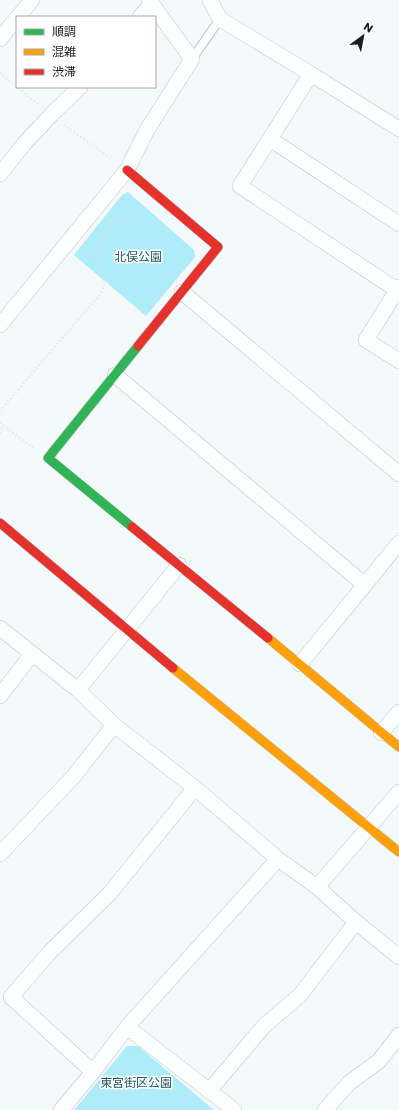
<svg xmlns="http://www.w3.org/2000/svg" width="399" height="1110" viewBox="0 0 399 1110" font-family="Poppins,'Noto Sans JP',sans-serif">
	<rect width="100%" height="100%" fill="#f4fafb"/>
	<path fill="#aeecfa" d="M128,192L194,250L195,257L146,316L74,255L122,195Z
		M127,1046H138L214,1110H74Z"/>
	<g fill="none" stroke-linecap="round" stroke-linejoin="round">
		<g stroke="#bbc3c5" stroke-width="10">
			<path id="lane" d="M192,59L220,19"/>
		</g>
		<g stroke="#bbc3c5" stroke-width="16">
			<path id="street" d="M210,0L220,19L311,74
				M18,17L32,0
				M140,17L151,4
				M0,39L17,18
				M270,139L399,224
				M0,174L24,144L51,115L80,87
				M399,287L366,340L399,361
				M397,290L240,186L311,74L399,129
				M182,292L399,474
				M0,325L127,170L147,130L192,59L149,0
				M115,375L365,585
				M0,628L78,690L114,725L195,788L278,859L317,887L356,922L399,957
				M300,664L399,543
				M78,690L179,565
				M0,696L32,654
				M381,733L399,712
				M0,854L74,776L114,725
				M317,887L399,792
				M127,1027L234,1110
				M93,1072L11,997L49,953L110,893L195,788
				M209,1091L264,1026L300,995L356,922
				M61,1110L93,1072L127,1027L278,859
				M325,1110L349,1083L379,1061L399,1035"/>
		</g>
		<g stroke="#bbc3c5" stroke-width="10">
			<path id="fast" d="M132,527L48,458L138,346"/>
		</g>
		<g stroke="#bbc3c5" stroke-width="10">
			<path id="slow" d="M268,638L399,747
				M173,668L399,852"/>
		</g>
		<g stroke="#bbc3c5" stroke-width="10">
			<path id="jam" d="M127,170L218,247L138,346
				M0,523L173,668
				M132,527L268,638"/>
		</g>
		<path stroke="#e0e3e3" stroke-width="2.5" stroke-dasharray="1 3" stroke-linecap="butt" d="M0,73L40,106
			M64,125L112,159
			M0,411L101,293L105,284L102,271L95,257L100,243L118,220L125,215L133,216L142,205
			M0,423L33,448
			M0,433L3,426"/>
		<use href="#lane" stroke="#fdfefe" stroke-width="8"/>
		<use href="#street" stroke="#fdfefe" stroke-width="15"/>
		<use href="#fast" stroke="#30b455" stroke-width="9"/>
		<use href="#slow" stroke="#ff9f0a" stroke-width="9"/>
		<use href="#jam" stroke="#e5322d" stroke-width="9"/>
	</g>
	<g text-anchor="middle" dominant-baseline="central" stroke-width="3" stroke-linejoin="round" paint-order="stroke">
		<g font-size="12" fill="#245964" stroke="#fff">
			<text x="138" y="256">北俣公園</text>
			<text x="136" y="1082">東宮街区公園</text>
		</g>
	</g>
	<rect x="16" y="16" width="140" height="72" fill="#ffffff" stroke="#a2a6a7"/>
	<rect x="24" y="29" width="20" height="6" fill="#30b455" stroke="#a2a6a7"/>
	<text x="52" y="36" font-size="12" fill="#162022">順調</text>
	<rect x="24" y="49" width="20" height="6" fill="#ff9f0a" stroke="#a2a6a7"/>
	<text x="52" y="56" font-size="12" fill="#162022">混雑</text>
	<rect x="24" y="69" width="20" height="6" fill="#e5322d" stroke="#a2a6a7"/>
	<text x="52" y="76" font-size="12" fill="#162022">渋滞</text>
	<g transform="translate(363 36) rotate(32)" stroke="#ffffff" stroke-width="3" paint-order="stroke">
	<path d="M0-3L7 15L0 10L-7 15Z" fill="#162022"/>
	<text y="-6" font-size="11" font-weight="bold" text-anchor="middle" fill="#162022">N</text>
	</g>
</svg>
